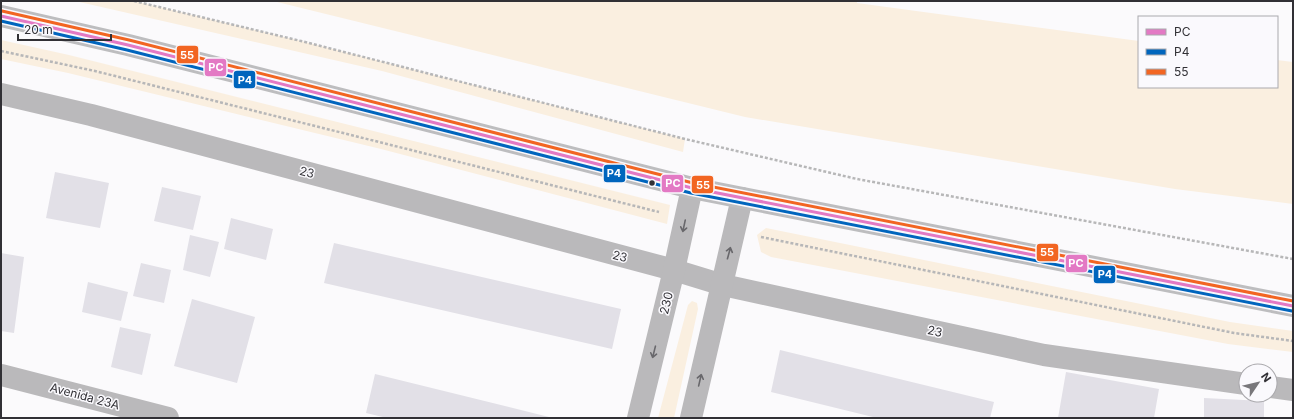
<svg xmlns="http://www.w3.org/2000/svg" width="1294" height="419" viewBox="0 0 1294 419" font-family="Inter,sans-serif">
	<rect width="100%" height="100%" fill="#fbfafc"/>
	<path fill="#faefe0" d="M75,1H134L301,41L685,139L683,152L382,71Z
		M273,1H857V3L1139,41V87H1277V60L1293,62V204L1175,189L745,117Z
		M1,40L69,55L670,205L667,224L381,149L68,73L1,59Z
		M766,228L1230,322L1293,331V352L1228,344L771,257L761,252L757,235Z
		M692,301L697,303L698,309L674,418H658L688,305Z"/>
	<path fill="#e2e0e7" d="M55,172L109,183L100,228L46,218Z
		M162,187L201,196L193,230L154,221Z
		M231,218L273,229L266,260L224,249Z
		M190,235L219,242L210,277L183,270Z
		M334,243L621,309L612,349L324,283Z
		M1,253L24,257L14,333L1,331Z
		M141,263L171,270L164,303L133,296Z
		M88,282L128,292L121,321L82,312Z
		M192,299L255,317L237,383L174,366Z
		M120,327L151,334L142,375L111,367Z
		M780,350L994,402L990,418H877L771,392Z
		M1066,372L1159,389L1154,418H1058Z
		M375,374L549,417V418H387L366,413Z
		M1204,398L1264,401V418H1204Z"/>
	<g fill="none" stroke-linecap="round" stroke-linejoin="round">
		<path stroke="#b7b7b8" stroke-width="2.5" stroke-dasharray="3 2" stroke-linecap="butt" d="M134,1L301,41L685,139L857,179L1293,259
			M1,51L95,71L659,212
			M761,237L1234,333L1293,341"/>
		<path stroke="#bab9bb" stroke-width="22" d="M1,94L91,115L674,270L723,285L1044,355L1246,384
			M1,375L168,418
			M1270,387L1293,390"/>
		<path stroke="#bab9bb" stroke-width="22" d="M638,418L674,270L692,188
			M691,418L742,198"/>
		<path stroke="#bdbdbf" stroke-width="22" d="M1,16L128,45L692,188L1293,306"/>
		<g stroke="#faf9fd" stroke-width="6">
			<path id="bus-1" d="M1,16L128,45L692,188L1293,306"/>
		</g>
		<g stroke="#faf9fd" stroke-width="6">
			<path id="bus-2" d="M1,21L127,50L691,193L1292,311"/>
		</g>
		<g stroke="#faf9fd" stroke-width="6">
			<path id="bus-3" d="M2,11L129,40L693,183L1293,301"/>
		</g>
		<use href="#bus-1" stroke="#e379c4" stroke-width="3"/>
		<use href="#bus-2" stroke="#0065bd" stroke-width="3"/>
		<use href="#bus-3" stroke="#f26522" stroke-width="3"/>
	</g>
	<defs><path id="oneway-shaft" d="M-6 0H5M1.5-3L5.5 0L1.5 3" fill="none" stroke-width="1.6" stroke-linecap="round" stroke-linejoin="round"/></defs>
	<g stroke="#68676b">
		<use href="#oneway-shaft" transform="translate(684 226) rotate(102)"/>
		<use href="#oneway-shaft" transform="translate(729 253) rotate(-75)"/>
		<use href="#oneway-shaft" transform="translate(654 352) rotate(104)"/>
		<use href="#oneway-shaft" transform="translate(700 380) rotate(-77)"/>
	</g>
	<circle fill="#313035" stroke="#faf9fd" stroke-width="1.5" cx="652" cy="183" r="3.5"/>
	<g text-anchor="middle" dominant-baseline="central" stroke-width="3" stroke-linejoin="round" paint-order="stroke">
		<g font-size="12" fill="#313035" stroke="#faf9fd">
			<text transform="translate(307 172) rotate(15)">23</text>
			<text transform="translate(620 256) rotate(15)">23</text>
			<text transform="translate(666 303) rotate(-76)">230</text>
			<text transform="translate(935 331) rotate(12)">23</text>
			<text transform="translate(85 396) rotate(15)">Avenida 23A</text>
		</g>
	</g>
	<g stroke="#faf9fd" stroke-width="1.5">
		<rect x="176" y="45" width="23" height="19" rx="4" fill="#f26522"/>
		<rect x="204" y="58" width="23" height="19" rx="4" fill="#e379c4"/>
		<rect x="233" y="70" width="23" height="19" rx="4" fill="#0065bd"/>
		<rect x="603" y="164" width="23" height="19" rx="4" fill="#0065bd"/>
		<rect x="661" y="174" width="23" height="19" rx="4" fill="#e379c4"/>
		<rect x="691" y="175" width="23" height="19" rx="4" fill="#f26522"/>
		<rect x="1036" y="243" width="23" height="19" rx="4" fill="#f26522"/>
		<rect x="1065" y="254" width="23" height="19" rx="4" fill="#e379c4"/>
		<rect x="1093" y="265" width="23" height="19" rx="4" fill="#0065bd"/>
	</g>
	<g font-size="11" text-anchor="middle" font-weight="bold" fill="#fff">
		<text x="187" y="59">55</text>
		<text x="216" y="71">PC</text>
		<text x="245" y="84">P4</text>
		<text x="614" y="177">P4</text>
		<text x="673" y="187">PC</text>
		<text x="703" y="189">55</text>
		<text x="1047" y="256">55</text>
		<text x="1076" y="267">PC</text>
		<text x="1105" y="278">P4</text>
	</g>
	<rect width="1294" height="419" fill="none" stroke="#313035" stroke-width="4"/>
	<rect x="1138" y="16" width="140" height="72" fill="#faf9fd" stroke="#aaa9ad"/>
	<rect x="1146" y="29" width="20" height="6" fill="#e379c4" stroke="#aaa9ad"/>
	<text x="1174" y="36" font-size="12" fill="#313035">PC</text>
	<rect x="1146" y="49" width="20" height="6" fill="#0065bd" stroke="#aaa9ad"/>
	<text x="1174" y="56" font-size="12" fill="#313035">P4</text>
	<rect x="1146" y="69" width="20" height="6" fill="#f26522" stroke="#aaa9ad"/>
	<text x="1174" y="76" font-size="12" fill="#313035">55</text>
	<g transform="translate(1258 383) rotate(55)"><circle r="19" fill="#faf9fd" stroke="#aaa9ad"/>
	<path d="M0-3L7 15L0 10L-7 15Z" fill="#78777b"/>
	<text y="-6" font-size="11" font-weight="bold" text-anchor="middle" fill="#313035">N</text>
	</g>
	<path d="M18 34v6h93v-6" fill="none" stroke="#313035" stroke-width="2"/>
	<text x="24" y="34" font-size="12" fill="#313035" stroke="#faf9fd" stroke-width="3" paint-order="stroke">20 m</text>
</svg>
